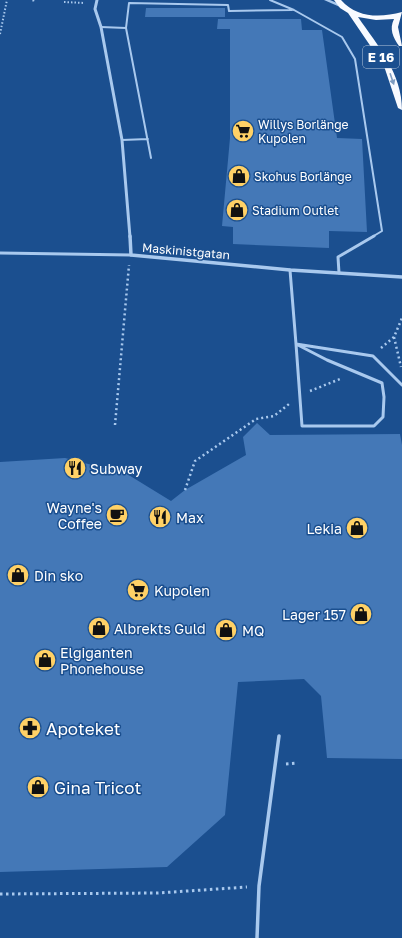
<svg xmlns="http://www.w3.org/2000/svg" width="402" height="938" viewBox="0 0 402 938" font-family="'Golos Text',sans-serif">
	<rect width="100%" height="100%" fill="#1b4f8f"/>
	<path fill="#4478b7" d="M146,8H225V17H145Z
		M218,19H301L302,30H322L337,138L362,139L367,232L329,231V248L233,244V227L222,226L230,138V29H217Z
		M257,423L270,435L400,434L402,445V759L327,758L321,696L304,679L238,682L225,815L167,867L0,872V462L65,458L127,474L171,501L185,490L246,455L243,437Z"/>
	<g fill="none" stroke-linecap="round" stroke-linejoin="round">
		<path stroke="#a9c9ee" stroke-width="2" stroke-dasharray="1.5 2" stroke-linecap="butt" d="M33,0L34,2
			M64,2L85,3
			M0,34L7,0"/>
		<path stroke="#a9c9ee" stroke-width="2.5" stroke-dasharray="2 3" stroke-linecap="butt" d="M394,337L401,367
			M381,348L394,337L402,318
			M310,391L340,379
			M115,425L129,265
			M185,490L195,461L256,419L274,416L289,404"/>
		<path stroke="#a9c9ee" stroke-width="3" stroke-dasharray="2.5 3.5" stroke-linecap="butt" d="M286,764L298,763
			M0,894L158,893L247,887"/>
		<path stroke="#a9c9ee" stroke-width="2" d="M270,0L294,10L342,37L355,59L382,231L372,237
			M101,27L126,28
			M122,140L148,139
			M151,158L126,28L129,3L228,5L229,11L292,10"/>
		<path stroke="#a9c9ee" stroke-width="3" d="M0,253L131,255
			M290,270L296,344L373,356L402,385
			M339,273L338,257L374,236
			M296,344L327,360L382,383L384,397L383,417L374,426H302Z"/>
		<path stroke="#a9c9ee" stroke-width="3.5" d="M257,938L259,886L279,736"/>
		<path stroke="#a9c9ee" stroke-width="3" d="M97,0L95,9L101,27L122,140L130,237"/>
		<path stroke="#a9c9ee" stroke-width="3.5" d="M130,236L131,255L290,270L402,277"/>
		<path fill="#a9c9ee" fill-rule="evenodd" d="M324,0H330L344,6L340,7Z"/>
		<path fill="#f8faff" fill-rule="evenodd" d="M334,0H341C357,18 380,18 402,12L398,27L402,46H399C393,37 389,29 394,19L376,20L358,17C378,46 402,73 402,110L398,108L384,66L348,13L340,8Z"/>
	</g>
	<defs><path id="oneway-solid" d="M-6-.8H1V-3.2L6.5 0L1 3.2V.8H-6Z"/></defs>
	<use fill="#7e9cc1" href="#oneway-solid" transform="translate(392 79) rotate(71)"/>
	<defs>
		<g id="supermarket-disc" transform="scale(1.15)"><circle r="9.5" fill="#ffd166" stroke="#1b4f8f"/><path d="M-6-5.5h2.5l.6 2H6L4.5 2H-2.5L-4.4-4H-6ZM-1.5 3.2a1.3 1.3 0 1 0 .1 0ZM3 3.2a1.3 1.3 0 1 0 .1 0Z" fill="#111"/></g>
		<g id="shop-disc" transform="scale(1.15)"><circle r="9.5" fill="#ffd166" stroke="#1b4f8f"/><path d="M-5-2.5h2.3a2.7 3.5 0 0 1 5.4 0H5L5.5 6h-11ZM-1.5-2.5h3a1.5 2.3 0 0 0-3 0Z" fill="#111"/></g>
		<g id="restaurant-disc" transform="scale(1.15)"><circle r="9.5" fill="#ffd166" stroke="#1b4f8f"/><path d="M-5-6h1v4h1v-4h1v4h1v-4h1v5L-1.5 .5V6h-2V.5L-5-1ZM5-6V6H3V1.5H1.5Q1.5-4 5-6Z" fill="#111"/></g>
		<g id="cafe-disc" transform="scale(1.15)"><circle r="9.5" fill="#ffd166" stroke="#1b4f8f"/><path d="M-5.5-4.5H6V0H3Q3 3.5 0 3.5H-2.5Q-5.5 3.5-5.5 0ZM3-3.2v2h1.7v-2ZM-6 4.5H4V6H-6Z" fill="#111"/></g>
		<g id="pharmacy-disc" transform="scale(1.15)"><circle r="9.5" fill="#ffd166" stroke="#1b4f8f"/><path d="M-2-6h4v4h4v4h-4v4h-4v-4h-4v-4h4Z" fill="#111"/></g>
	</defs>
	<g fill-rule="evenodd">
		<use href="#supermarket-disc" x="243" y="131"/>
		<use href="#shop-disc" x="239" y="176"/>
		<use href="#shop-disc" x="237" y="210"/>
		<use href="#restaurant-disc" x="75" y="468"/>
		<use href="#cafe-disc" x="117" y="515"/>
		<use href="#restaurant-disc" x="160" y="517"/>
		<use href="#shop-disc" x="357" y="528"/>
		<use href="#shop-disc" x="18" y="575"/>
		<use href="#supermarket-disc" x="138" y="590"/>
		<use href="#shop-disc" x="361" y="614"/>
		<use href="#shop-disc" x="99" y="628"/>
		<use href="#shop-disc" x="226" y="630"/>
		<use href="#shop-disc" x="45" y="660"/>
		<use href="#pharmacy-disc" x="30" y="728"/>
		<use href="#shop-disc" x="38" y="787"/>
	</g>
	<g text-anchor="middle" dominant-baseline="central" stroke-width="3" stroke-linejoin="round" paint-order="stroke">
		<g font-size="12" fill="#fff" stroke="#1b4f8f" text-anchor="start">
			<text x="258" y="124">Willys Borlänge<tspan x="258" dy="14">Kupolen</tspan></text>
			<text x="254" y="176">Skohus Borlänge</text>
			<text x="252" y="210">Stadium Outlet</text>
		</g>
		<g font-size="12" fill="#fff" stroke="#1b4f8f">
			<text transform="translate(186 251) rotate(5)">Maskinistgatan</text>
		</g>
		<rect fill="#1b4f8f" stroke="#bbcadd" stroke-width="1" x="363" y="46" width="36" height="22" rx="3"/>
		<g font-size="13" font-weight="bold" fill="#fff">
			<text x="381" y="57">E 16</text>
		</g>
		<g font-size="14" fill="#fff" stroke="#1b4f8f" text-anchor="start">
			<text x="90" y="468">Subway</text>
			<text x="102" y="507" text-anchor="end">Wayne's<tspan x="102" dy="16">Coffee</tspan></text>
			<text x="176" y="517">Max</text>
			<text x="342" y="528" text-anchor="end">Lekia</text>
			<text x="34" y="575">Din sko</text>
			<text x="154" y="590">Kupolen</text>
			<text x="346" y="614" text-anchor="end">Lager 157</text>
			<text x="114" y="628">Albrekts Guld</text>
			<text x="242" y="630">MQ</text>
			<text x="60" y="652">Elgiganten<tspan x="60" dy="16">Phonehouse</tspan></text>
		</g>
		<g font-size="17" fill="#fff" stroke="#1b4f8f" text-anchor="start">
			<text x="46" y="728">Apoteket</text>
			<text x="54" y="787">Gina Tricot</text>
		</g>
	</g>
</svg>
